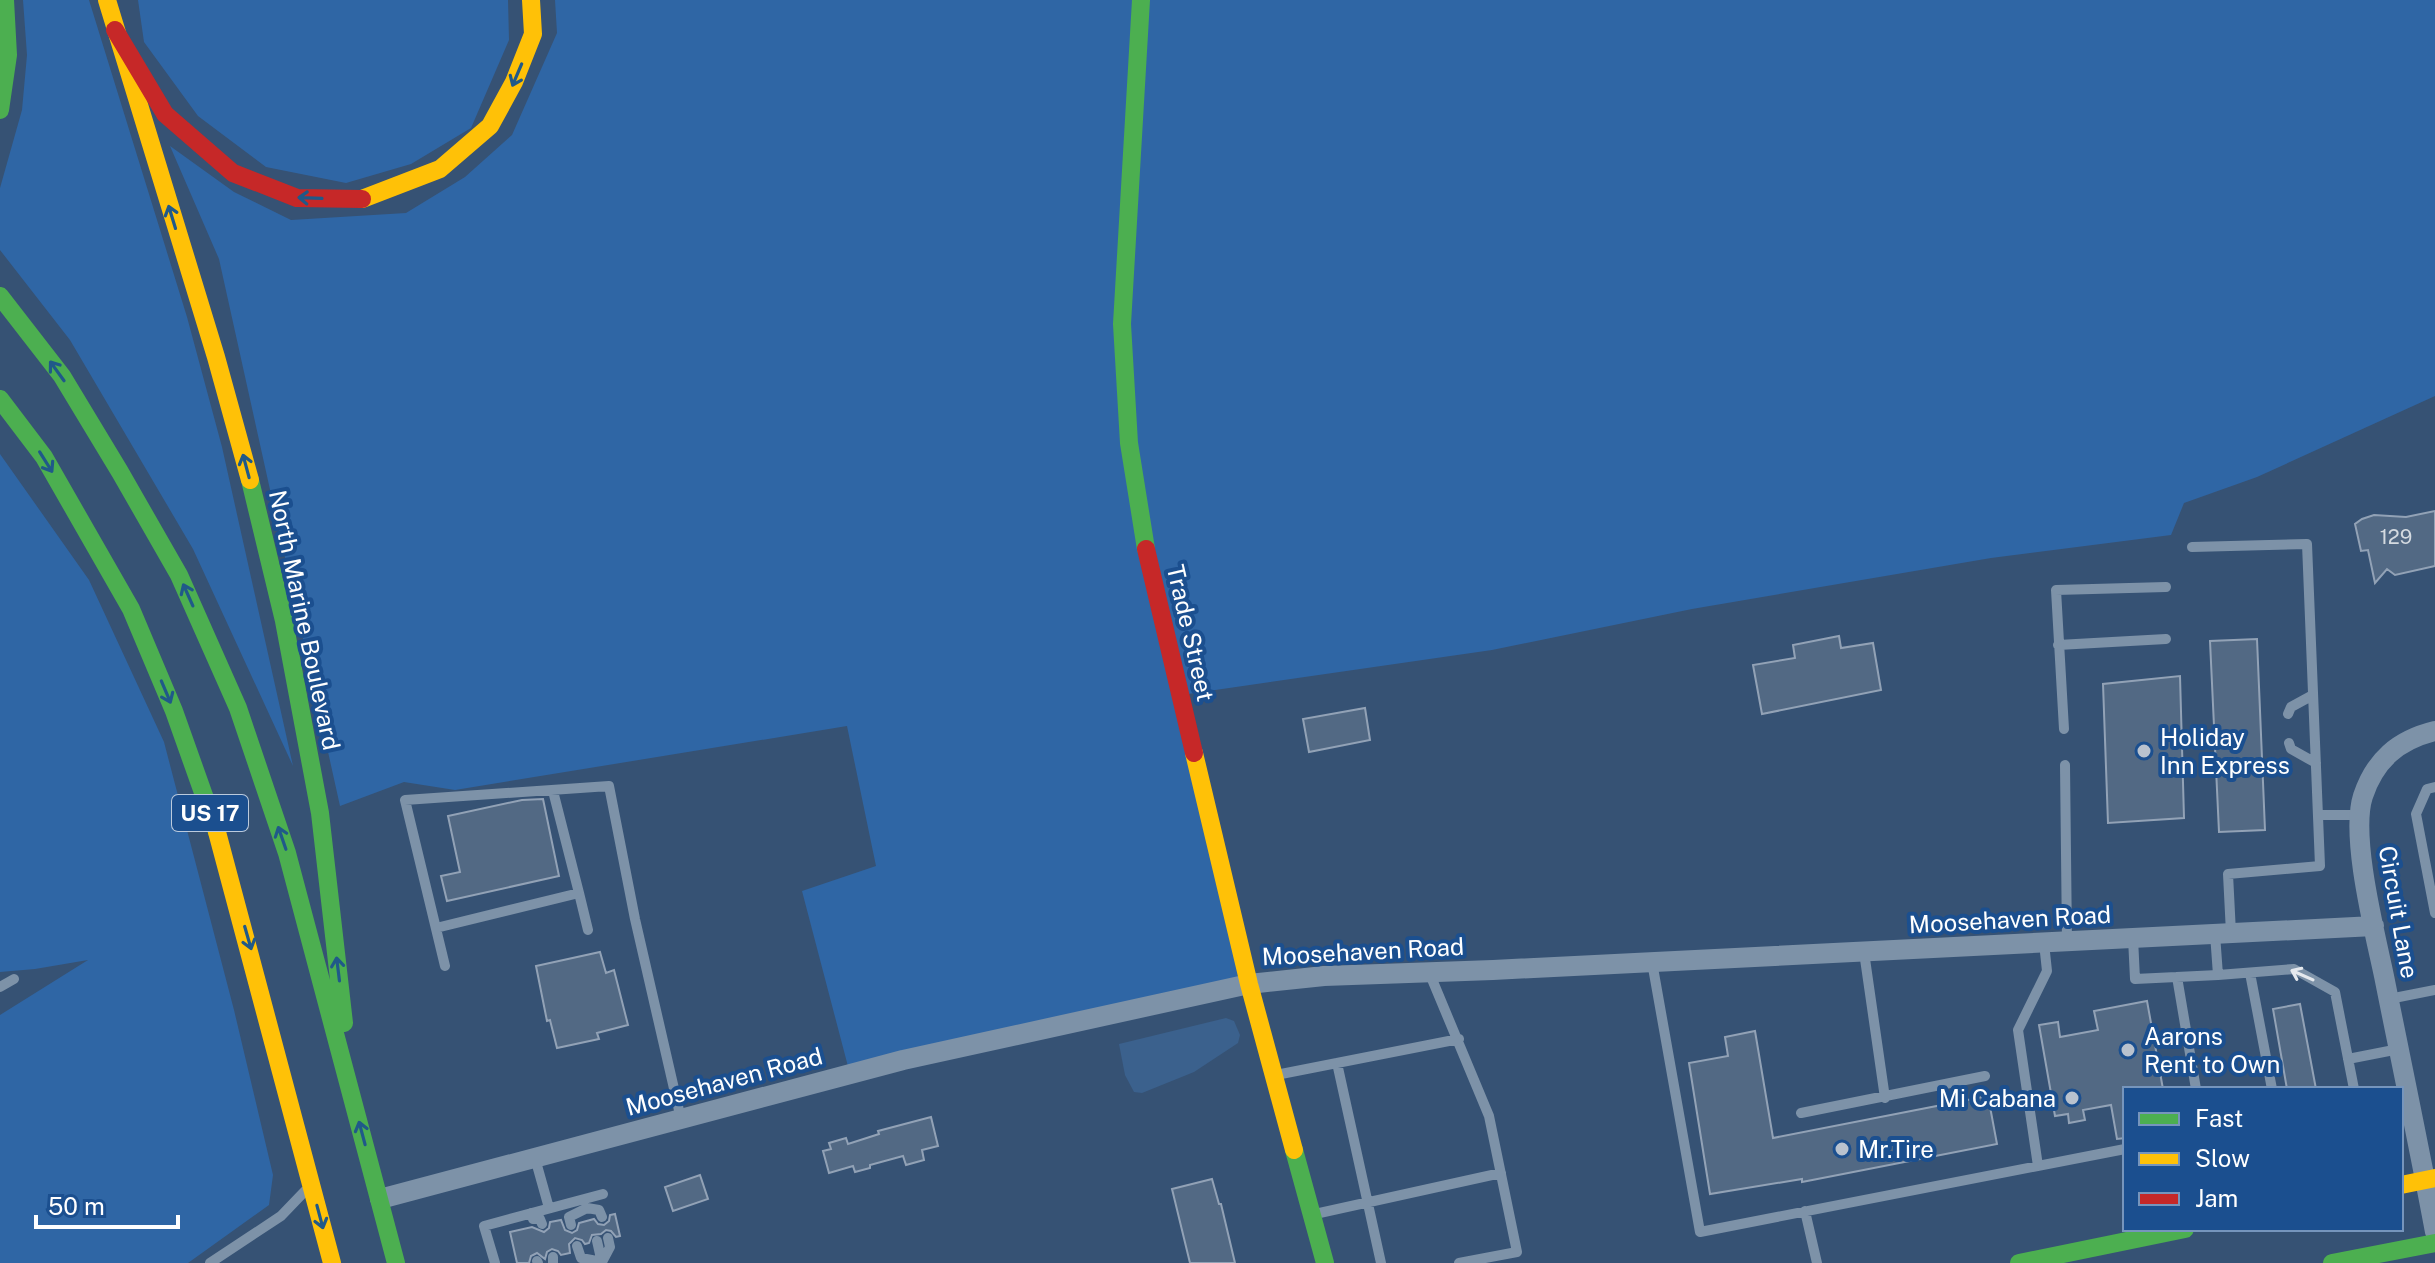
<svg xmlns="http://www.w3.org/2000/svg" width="2435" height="1263" viewBox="0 0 2435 1263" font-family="'Public Sans',sans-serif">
	<rect width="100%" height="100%" fill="#365274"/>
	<path fill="#2f66a5" d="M23,0H89L187,317L222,447L293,766L193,549L70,340L0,250V188L22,110L27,55Z
		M138,0H508L509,40L471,128L411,164L346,183L266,167L198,116L144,42Z
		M555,0H2435V396L2257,477L2184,503L2171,535L1991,558L1692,609L1492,650L1181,695L1249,984L850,1074L802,891L876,866L847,726L455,790L404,782L340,806L219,259L170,146L234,192L291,220L406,213L465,177L512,135L557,33Z
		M0,454L89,580L164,742L234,1010L273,1175L269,1205L188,1263H0V1015L88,960L35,969L0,972Z"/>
	<path fill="#3b618d" d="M1226,1018L1234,1021L1240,1035L1238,1043L1194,1072L1142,1093L1134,1092L1125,1075L1119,1044Z"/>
	<path fill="#526984" stroke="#92a2b6" stroke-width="2" d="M2435,511V566L2395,575L2387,569L2375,583L2368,550L2361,551L2355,524L2362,519L2374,515L2406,517Z
		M1839,636L1841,648L1873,643L1881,690L1762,714L1753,665L1795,658L1793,645Z
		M2257,639L2265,830L2219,832L2210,641Z
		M2180,676L2184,818L2108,823L2103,684Z
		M1365,708L1370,740L1309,752L1303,719Z
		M543,799L559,876L447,901L441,876L460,872L448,816L522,800Z
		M600,952L606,973L614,970L628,1025L597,1033L599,1039L557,1048L550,1020L547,1021L536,966Z
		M2147,1001L2163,1089H2125V1138L2117,1139L2111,1105L2083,1110L2085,1120L2069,1123L2068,1114L2055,1116L2039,1025L2058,1022L2060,1037L2098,1030L2094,1011Z
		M2300,1004L2316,1089H2287L2273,1009Z
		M1755,1031L1773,1138L1988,1096L1997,1144L1802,1182V1179L1710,1194L1689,1063L1728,1056L1725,1037Z
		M931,1117L938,1146L922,1150L924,1160L906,1165L903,1156L870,1165V1168L855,1172L853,1166L829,1173L823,1151L831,1149L829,1143L846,1138L848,1144L879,1134L878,1131Z
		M700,1175L708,1199L673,1211L665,1187Z
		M1212,1179L1219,1204H1221L1235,1263H1190L1172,1189Z
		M615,1214L620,1236L616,1237L611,1231L606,1230L601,1234L592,1235L589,1243L585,1244L582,1240L575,1238L569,1244L570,1253L561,1255L558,1251L552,1249L547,1252L545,1259L537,1253L531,1256L529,1263H517L510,1232L532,1227L544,1232L549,1228L550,1222L561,1220L565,1230L572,1233L577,1230L579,1223L594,1219L598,1224L604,1225L609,1221L610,1215Z"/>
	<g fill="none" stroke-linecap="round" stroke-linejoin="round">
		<path stroke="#7d92a8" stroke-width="10" d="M2192,547L2307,544L2320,866L2228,874L2231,933
			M2058,645L2166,639
			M2288,714L2291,707L2313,695
			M2064,729L2056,590L2166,587
			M2289,743L2291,749L2316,763
			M2065,765L2067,942
			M2435,787L2427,789L2416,814L2435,913
			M553,791L579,893
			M2318,815H2360
			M436,928L579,893L588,930
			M2133,938L2135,979L2218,975L2215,934
			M1864,952L1885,1098
			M1652,962L1700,1232L2125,1149
			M445,966L405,800L609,786L635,919L681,1119
			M1429,972L1489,1116L1517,1252L1459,1263
			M2250,973L2272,1089
			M2218,975L2294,969L2335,992L2354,1089
			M2177,977L2196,1089
			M0,987L14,979
			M2389,999L2435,990
			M2348,1059L2399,1049
			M1337,1063L1381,1263
			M1276,1075L1459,1039
			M1801,1113L1985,1076
			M535,1158L549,1208
			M2038,1166L2018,1030L2047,971L2044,943
			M1805,1211L1817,1263
			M531,1213L533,1219H540L542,1224
			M1315,1214L1501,1173
			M571,1225L569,1217L587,1208L599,1210L602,1217
			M597,1241L602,1263
			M577,1246L581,1258L602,1262
			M553,1257V1263
			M537,1261L538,1263
			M602,1262L610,1247L608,1238
			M210,1263L281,1216L305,1191
			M495,1263L484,1226L603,1194"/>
		<path stroke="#7d92a8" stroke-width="20" d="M2435,731C2398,740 2375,760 2363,796C2350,836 2375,933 2384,976C2401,1061 2419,1146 2435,1232
			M380,1199L903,1060L1249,984L1324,976L1493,970L2374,926"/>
		<path stroke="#4caf50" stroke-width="18" d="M1141,0L1122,324L1129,443L1146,549
			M0,110L8,55L5,0
			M0,296L62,376L120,472L179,575L238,708L287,853L396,1263
			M0,399L44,457L131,609L174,711L217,832
			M250,480L284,621L320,813L344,1023
			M1294,1150L1325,1263
			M2019,1263L2185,1229
			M2332,1263L2435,1243"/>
		<path stroke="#ffc107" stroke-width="18" d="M107,0L216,357L250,480
			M362,199L440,169L490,126L514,82L533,34L531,0
			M1194,753L1249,984L1294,1150
			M217,832L332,1263
			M2401,1185L2435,1178"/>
		<path stroke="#c62828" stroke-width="18" d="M115,30L165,114L233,173L297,198L362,199
			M1146,549L1194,753"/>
	</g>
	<defs><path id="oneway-shaft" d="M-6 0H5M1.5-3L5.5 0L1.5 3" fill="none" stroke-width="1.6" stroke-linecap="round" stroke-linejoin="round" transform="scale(2)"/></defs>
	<g stroke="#205989">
		<use href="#oneway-shaft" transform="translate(517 75) rotate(113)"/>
		<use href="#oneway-shaft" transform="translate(310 198) rotate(-178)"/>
		<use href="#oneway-shaft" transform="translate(172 217) rotate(-107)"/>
		<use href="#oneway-shaft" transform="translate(57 371) rotate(-126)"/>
		<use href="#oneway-shaft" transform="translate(46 462) rotate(58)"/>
		<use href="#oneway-shaft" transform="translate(246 466) rotate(-105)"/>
		<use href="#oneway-shaft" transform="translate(188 595) rotate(-114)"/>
		<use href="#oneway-shaft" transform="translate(166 692) rotate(67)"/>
		<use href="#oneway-shaft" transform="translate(282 838) rotate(-109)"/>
		<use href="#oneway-shaft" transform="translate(248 938) rotate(74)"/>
		<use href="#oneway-shaft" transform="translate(338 969) rotate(-97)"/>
		<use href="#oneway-shaft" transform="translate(362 1133) rotate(-105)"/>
		<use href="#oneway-shaft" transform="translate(320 1217) rotate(75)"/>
	</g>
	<use stroke="#e5e9ee" href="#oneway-shaft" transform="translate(2302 975) rotate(-156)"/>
	<g fill="#b9c2ce" stroke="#1b4f8f" stroke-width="3">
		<circle cx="2144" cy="751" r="8"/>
		<circle cx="2128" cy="1050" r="8"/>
		<circle cx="2072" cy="1098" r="8"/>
		<circle cx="1842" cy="1149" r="8"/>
	</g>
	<g text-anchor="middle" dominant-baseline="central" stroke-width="8" stroke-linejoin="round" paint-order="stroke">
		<g font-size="20" fill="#d4dae0">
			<text x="2396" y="537">129</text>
		</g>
		<rect fill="#1b4f8f" stroke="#bbcadd" stroke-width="2" x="172" y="795" width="76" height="36" rx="6"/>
		<g font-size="22" font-weight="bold" fill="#fff">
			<text x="210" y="813">US 17</text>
		</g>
		<g font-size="24" fill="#fff" stroke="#1b4f8f">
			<text transform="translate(305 620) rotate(78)">North Marine Boulevard</text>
			<text transform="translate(1191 633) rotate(77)">Trade Street</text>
			<text transform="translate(2399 912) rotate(80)">Circuit Lane</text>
			<text transform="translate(2010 919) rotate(-3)">Moosehaven Road</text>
			<text transform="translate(1363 951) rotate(-3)">Moosehaven Road</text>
			<text transform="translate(724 1081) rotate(-15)">Moosehaven Road</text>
		</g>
		<g font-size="24" fill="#fff" stroke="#1b4f8f" text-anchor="start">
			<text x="2160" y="737">Holiday<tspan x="2160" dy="28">Inn Express</tspan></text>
			<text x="2144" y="1036">Aarons<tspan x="2144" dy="28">Rent to Own</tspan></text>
			<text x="2056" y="1098" text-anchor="end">Mi Cabana</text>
			<text x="1858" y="1149">Mr.Tire</text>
		</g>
	</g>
	<rect x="2123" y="1087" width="280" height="144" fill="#1b4f8f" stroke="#7695bc" stroke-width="2"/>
	<rect x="2139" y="1113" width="40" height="12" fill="#4caf50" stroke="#7695bc" stroke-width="2"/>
	<text x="2195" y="1127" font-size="24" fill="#ffffff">Fast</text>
	<rect x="2139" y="1153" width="40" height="12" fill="#ffc107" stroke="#7695bc" stroke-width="2"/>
	<text x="2195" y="1167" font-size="24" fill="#ffffff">Slow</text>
	<rect x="2139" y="1193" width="40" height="12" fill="#c62828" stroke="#7695bc" stroke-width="2"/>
	<text x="2195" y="1207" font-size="24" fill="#ffffff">Jam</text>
	<path d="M36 1215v12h142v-12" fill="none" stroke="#ffffff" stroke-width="4"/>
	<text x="48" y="1215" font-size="24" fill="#ffffff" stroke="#1b4f8f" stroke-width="6" paint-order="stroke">50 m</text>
</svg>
